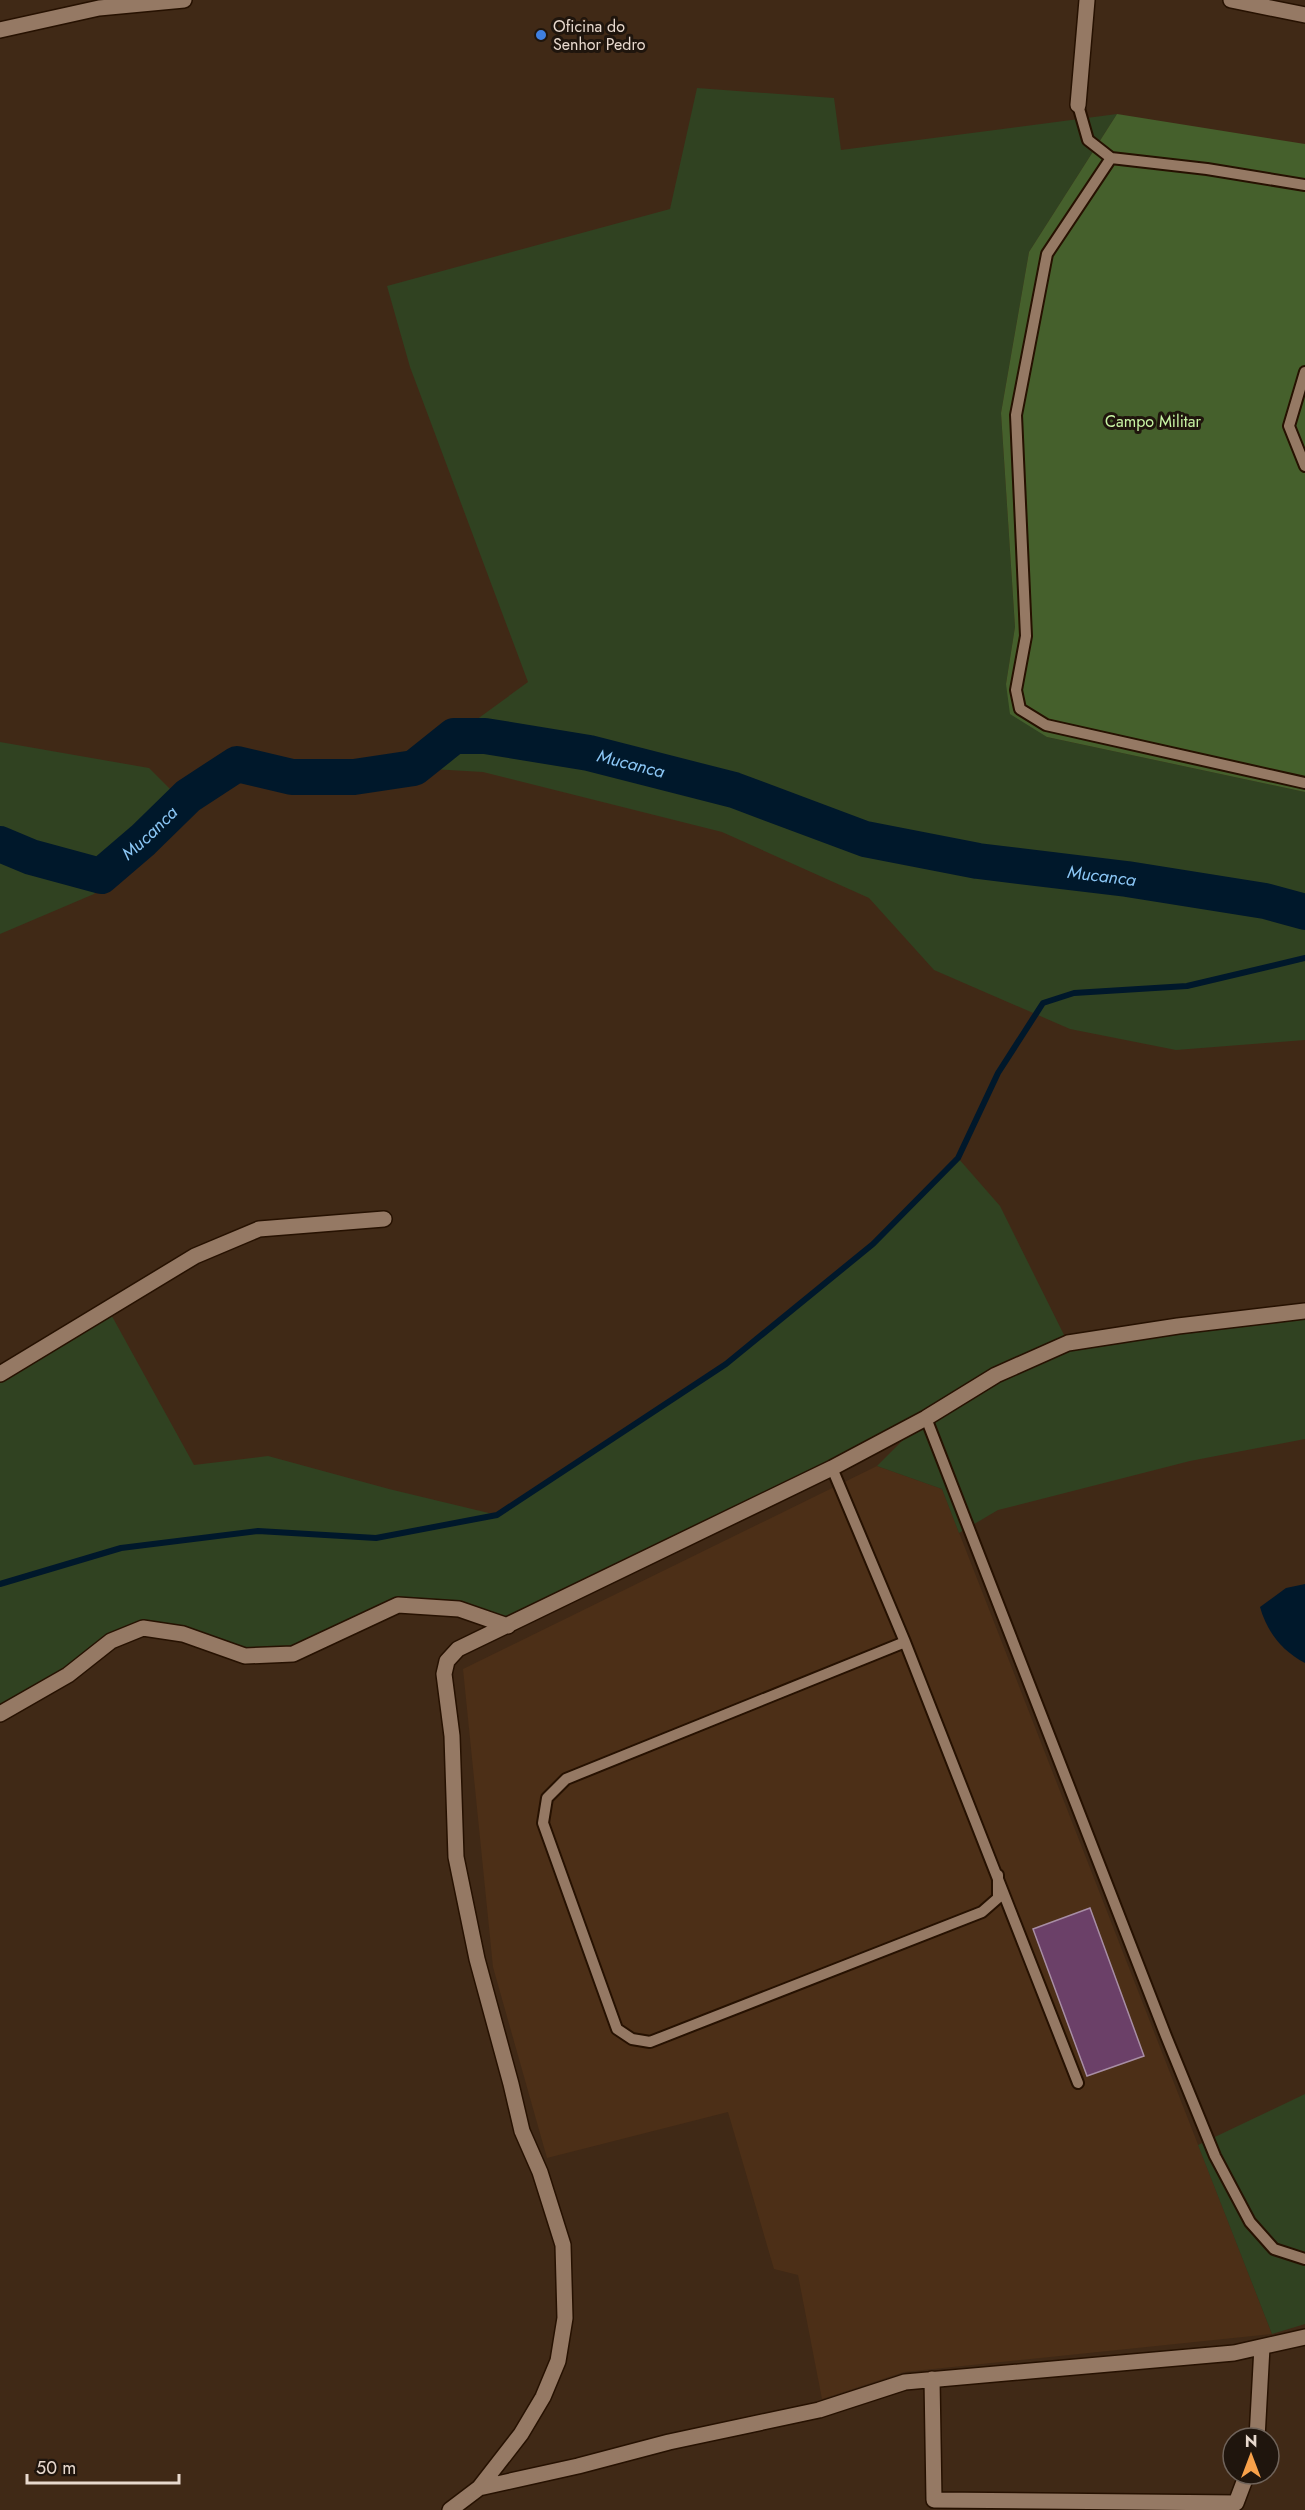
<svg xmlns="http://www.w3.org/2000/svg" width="1305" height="2510" viewBox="0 0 1305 2510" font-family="Jost,sans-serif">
	<rect width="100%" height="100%" fill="#402916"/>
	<path fill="#4c2f17" d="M877,1466L942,1489L1272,2334L904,2372L822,2399L798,2275L774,2269L728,2112L547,2158L493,1967L463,1669Z"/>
	<path fill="#304221" d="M697,88L834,98L841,150L1117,114L1029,252L1001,413L1015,627L1006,684L1047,737L1305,792V1040L1176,1050L1070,1029L934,970L869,898L722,832L483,772L414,768L454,736L528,682L410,367L387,286L670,209Z
		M0,742L149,768L182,801L94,894L0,934Z
		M958,1158L1000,1206L1068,1343L1305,1311V1439L1190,1461L998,1510L959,1533L942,1489L877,1466L923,1420L508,1626L459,1609L398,1605L293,1654L245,1656L143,1628L0,1714V1374L108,1309L194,1465L268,1456L389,1489L497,1515L726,1364L873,1244Z
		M1305,2094V2324L1272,2334L1198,2145Z"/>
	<path fill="#45602c" d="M1117,114L1305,144V792L1047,737L1010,714L1006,684L1015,627L1001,413L1029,252Z"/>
	<path fill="#00182b" d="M1305,1584V1663C1282,1651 1267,1632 1260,1607L1286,1588Z"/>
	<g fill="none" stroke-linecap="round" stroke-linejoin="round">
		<path stroke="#00182b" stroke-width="6" d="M0,1584L121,1548L258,1531L376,1538L497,1515L726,1364L873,1244L958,1158L998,1073L1043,1003L1074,993L1187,986L1305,958"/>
		<path stroke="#00182b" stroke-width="36" id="s1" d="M0,844L31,857L101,876L143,840L188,796L237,764L292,777H354L414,768L454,736H485L589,753L734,790L865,839L978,861L1127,879L1265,901L1305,912"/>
	</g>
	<path fill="#6b4068" stroke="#a88ea5" stroke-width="1.5" d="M1090,1908L1144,2056L1087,2076L1033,1929Z"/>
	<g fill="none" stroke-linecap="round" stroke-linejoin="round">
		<g stroke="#261101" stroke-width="14">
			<path id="service" d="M1078,105L1088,140L1111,158L1047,254L1016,415L1026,636L1016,690L1020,709L1046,725L1305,783
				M1111,158L1207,169L1305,185
				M1305,372L1289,426L1305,466
				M926,1418L1166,2036L1215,2156L1250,2222L1274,2249L1305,2259
				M832,1468L905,1642L1078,2083
				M905,1642L566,1779L547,1798L543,1823L617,2029L632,2039L650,2042L982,1912L998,1898V1875"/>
		</g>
		<g stroke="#261101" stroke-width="18">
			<path id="minor" d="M1231,0L1305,15
				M0,30L99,8L184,0
				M1078,105L1087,0
				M0,1374L195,1256L259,1229L384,1219
				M0,1714L68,1675L111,1641L143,1628L183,1634L245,1656L293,1654L398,1605L459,1609L508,1626
				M932,2379L934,2500L1236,2503L1247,2474
				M1257,2438L1262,2347
				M479,2488L578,2466L669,2442L819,2410L905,2382L1234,2353L1305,2337
				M450,2510L479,2488L521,2434L543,2397L558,2361L565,2318L563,2245L540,2172L522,2131L511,2084L477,1959L456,1857L452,1736L444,1674L447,1661L458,1649L832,1468L926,1418L996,1375L1068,1343L1178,1326L1305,1311"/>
		</g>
		<use href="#service" stroke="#957964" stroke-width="10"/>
		<use href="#minor" stroke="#957964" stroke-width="15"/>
	</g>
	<circle fill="#3f7fe0" stroke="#1f150d" stroke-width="2" cx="541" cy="35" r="6"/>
	<g text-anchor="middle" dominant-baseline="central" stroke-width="6" stroke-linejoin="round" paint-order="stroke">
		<g font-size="16" fill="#e8d9ce" stroke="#1f150d" text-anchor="start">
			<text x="553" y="26">Oficina do<tspan x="553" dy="18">Senhor Pedro</tspan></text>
		</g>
		<g font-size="16" fill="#c9f5a5" stroke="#1f150d">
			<text x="1153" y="421">Campo Militar</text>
		</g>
		<g font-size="18" font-style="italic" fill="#8bc7f6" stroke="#1f150d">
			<text stroke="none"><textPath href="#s1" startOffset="693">Mucanca</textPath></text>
			<text stroke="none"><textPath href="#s1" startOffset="171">Mucanca</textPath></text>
			<text stroke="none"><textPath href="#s1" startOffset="1179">Mucanca</textPath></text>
		</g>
	</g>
	<g transform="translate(1251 2456)"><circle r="28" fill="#1f150d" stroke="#6f635a" stroke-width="1.5"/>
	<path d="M0-4.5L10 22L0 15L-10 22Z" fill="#f8a14a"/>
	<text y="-9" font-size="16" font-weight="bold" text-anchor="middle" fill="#e8d9ce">N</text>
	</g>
	<path d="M27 2474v9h152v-9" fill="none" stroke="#e8d9ce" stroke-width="3"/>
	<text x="36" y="2474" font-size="18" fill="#e8d9ce" stroke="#1f150d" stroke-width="4.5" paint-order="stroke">50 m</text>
</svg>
